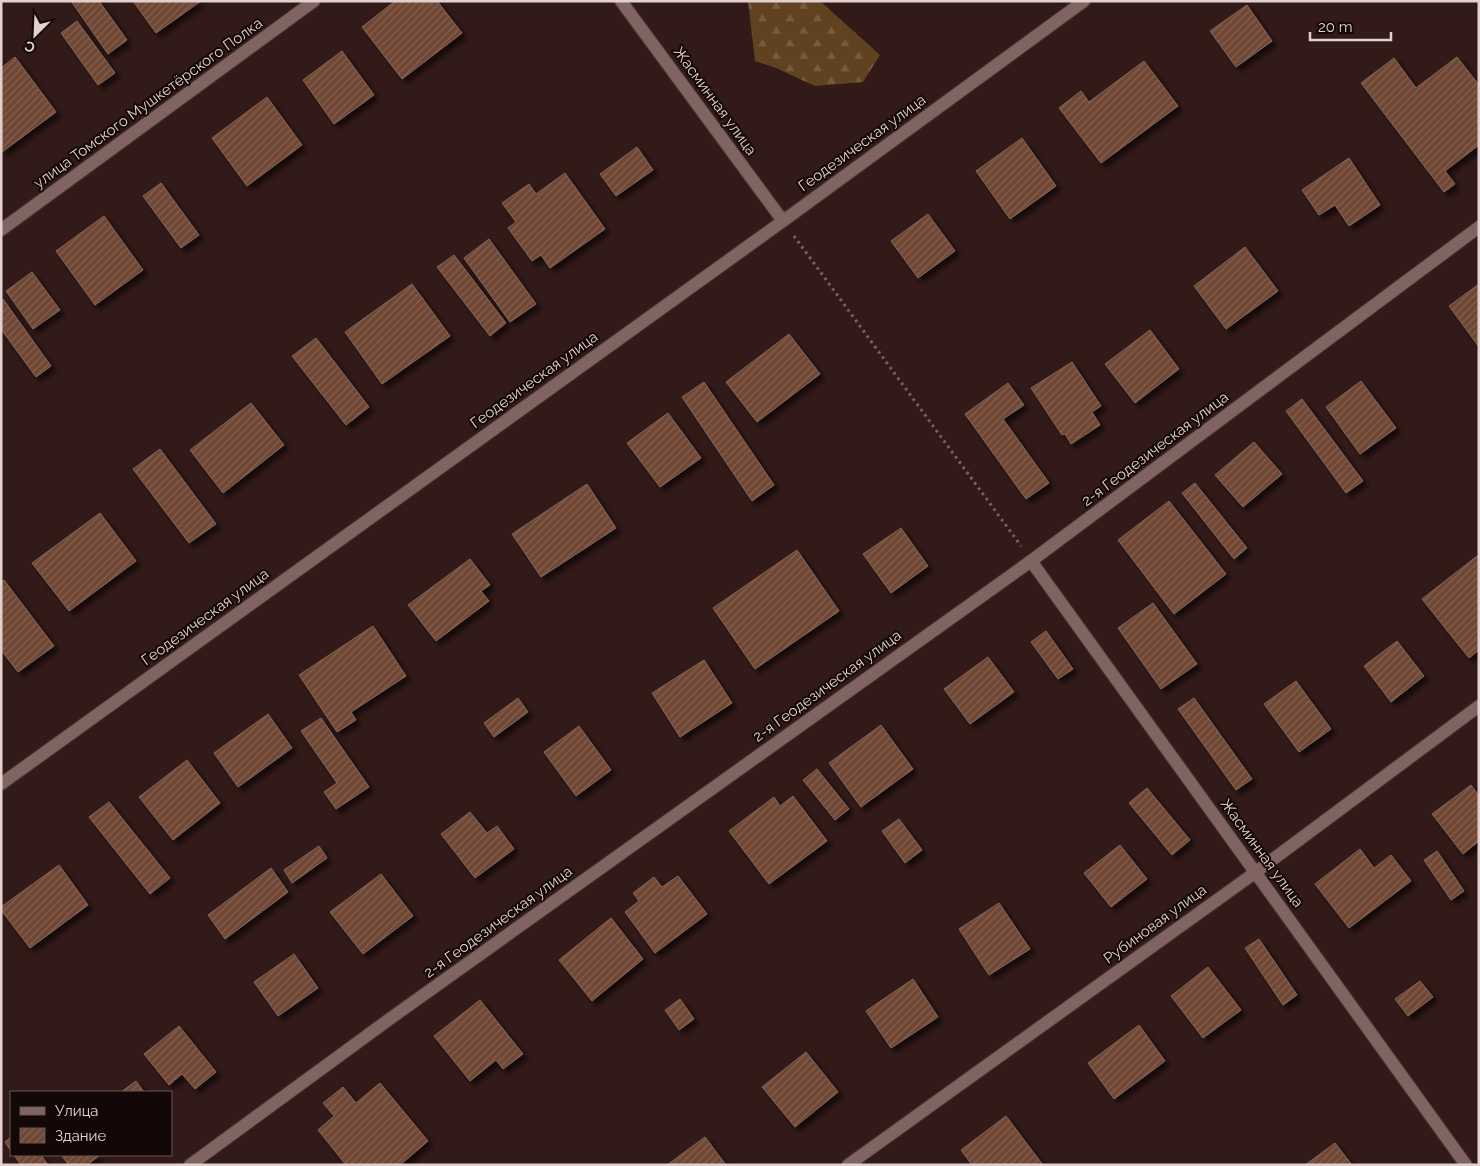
<svg xmlns="http://www.w3.org/2000/svg" width="1480" height="1166" viewBox="0 0 1480 1166" font-family="Raleway,sans-serif">
	<defs>
		<pattern id="forest-firs" width="22" height="20" patternUnits="userSpaceOnUse" patternTransform="scale(1.25)"><rect width="22" height="20" fill="#604220"/><path d="M5 1l3.5 6h-7zM16 11l3.5 6h-7z" fill="#765c3f"/></pattern>
		<pattern id="building-hatch" width="6" height="6" patternUnits="userSpaceOnUse" patternTransform="scale(1.25)"><rect width="6" height="6" fill="#704734"/><path d="M-1 1l2-2M0 6l6-6M5 7l2-2" fill="none" stroke="#846050"/></pattern>
		<filter id="shadow"><feDropShadow dx="4.5" dy="4.5" stdDeviation="2.5" flood-color="#0009"/></filter>
	</defs>
	<rect width="100%" height="100%" fill="#321a18"/>
	<path fill="url(#forest-firs)" d="M748,1H820L880,55L863,82L815,86L776,68L755,61Z"/>
	<path fill="url(#building-hatch)" stroke="#80665a" filter="url(#shadow)" d="M71,1H99L127,40L108,54Z
		M133,1H201L156,33Z
		M395,1H437L462,33L402,79L362,27Z
		M1247,5L1272,41L1236,67L1210,31Z
		M77,21L115,73L98,85L61,33Z
		M342,51L374,95L334,124L303,80Z
		M15,57L56,112L2,152L1,68Z
		M1457,57L1479,85V145L1445,171L1455,184L1444,192L1361,83L1394,58L1416,88Z
		M1144,61L1178,106L1101,163L1059,108L1081,91L1089,102Z
		M267,97L302,145L247,186L212,138Z
		M1022,138L1056,186L1010,219L976,171Z
		M637,147L653,170L616,196L600,174Z
		M1349,158L1380,205L1349,226L1335,205L1319,215L1302,190Z
		M565,173L605,229L550,268L541,255L532,261L508,228L516,222L502,203L529,184L536,194Z
		M161,183L199,235L181,248L143,196Z
		M928,214L955,251L918,278L891,241Z
		M104,216L143,270L95,305L56,251Z
		M489,239L536,304L510,322L464,258Z
		M1245,247L1278,291L1226,329L1194,286Z
		M454,255L506,323L490,336L437,267Z
		M32,272L60,310L33,329L6,291Z
		M412,284L450,336L382,384L345,332Z
		M1479,284V347L1449,306Z
		M3,299L51,366L36,377L1,329Z
		M1150,330L1179,369L1135,403L1105,364Z
		M789,334L820,374L757,422L726,382Z
		M316,338L369,407L346,425L292,356Z
		M1072,362L1101,406L1092,412L1100,425L1071,444L1065,434L1062,435L1031,388Z
		M1361,381L1396,428L1360,454L1326,407Z
		M704,382L774,485L752,501L682,397Z
		M1008,383L1024,405L1003,419L1049,483L1026,499L965,414Z
		M1302,399L1363,481L1346,493L1286,411Z
		M251,403L284,445L223,493L190,450Z
		M668,413L701,458L660,487L627,443Z
		M1254,442L1282,474L1243,507L1215,475Z
		M160,449L216,524L189,543L133,469Z
		M1195,483L1247,548L1234,559L1182,493Z
		M587,484L616,528L541,577L512,534Z
		M1169,501L1226,574L1174,614L1118,540Z
		M100,513L136,561L69,611L32,563Z
		M901,528L928,566L891,593L863,554Z
		M797,550L839,611L755,669L713,608Z
		M1477,556L1479,559V650L1469,658L1422,599Z
		M470,559L490,585L481,591L489,601L436,641L408,605Z
		M4,580L54,646L18,672L1,650V582Z
		M1153,603L1197,664L1161,689L1118,628Z
		M373,626L406,676L351,712L356,720L337,732L299,675Z
		M1046,631L1073,669L1058,679L1031,642Z
		M1397,641L1424,676L1391,702L1364,666Z
		M988,657L1014,692L970,724L944,689Z
		M704,660L732,703L680,737L652,693Z
		M1296,681L1331,729L1299,752L1264,704Z
		M518,698L528,712L494,737L484,723Z
		M1194,698L1252,779L1236,790L1178,709Z
		M268,714L292,748L238,787L214,753Z
		M321,718L369,787L336,809L324,792L337,783L301,731Z
		M881,725L913,769L861,807L829,763Z
		M579,726L611,770L576,796L544,752Z
		M187,760L220,803L173,840L139,797Z
		M817,769L849,809L835,820L803,780Z
		M1471,785L1479,796V841L1463,854L1432,814Z
		M1147,788L1190,840L1172,855L1129,803Z
		M793,796L827,841L769,884L729,831L774,797L780,806Z
		M109,802L170,878L150,894L89,817Z
		M470,812L487,833L497,826L514,849L475,878L441,834Z
		M899,819L922,850L905,863L882,831Z
		M1120,845L1147,879L1111,907L1084,873Z
		M319,846L327,858L292,883L284,870Z
		M1360,849L1374,868L1391,855L1411,881L1349,928L1315,884Z
		M1437,851L1464,891L1451,900L1424,860Z
		M59,865L88,905L30,948L1,910V907Z
		M271,868L288,892L225,939L208,915Z
		M381,874L413,916L363,954L330,912Z
		M678,876L707,914L655,953L625,912L639,901L633,893L654,877L662,887Z
		M999,903L1030,949L989,975L959,929Z
		M611,918L643,959L592,1001L559,960Z
		M1259,939L1297,995L1283,1005L1245,948Z
		M294,954L318,988L278,1016L254,982Z
		M1208,967L1241,1010L1203,1038L1171,996Z
		M913,979L938,1017L891,1048L866,1011Z
		M1420,981L1433,997L1408,1016L1395,999Z
		M680,999L694,1019L679,1030L665,1010Z
		M480,1000L523,1054L503,1069L496,1060L470,1081L434,1036Z
		M1139,1025L1165,1061L1114,1099L1088,1063Z
		M179,1026L216,1072L195,1089L182,1074L169,1085L144,1054Z
		M806,1052L838,1092L795,1127L762,1087Z
		M136,1081L144,1092H121Z
		M380,1083L428,1141L400,1165H346L318,1130L334,1116L323,1103L343,1087L356,1103Z
		M1006,1116L1043,1165H972L961,1150Z
		M11,1137V1151L5,1142Z
		M705,1137L726,1165H667Z
		M1335,1143L1352,1165H1305Z
		M14,1155H41L48,1165H21Z
		M61,1155H100L87,1165H69Z"/>
	<g fill="none" stroke-linecap="round" stroke-linejoin="round">
		<g stroke="#483635" stroke-width="14">
			<path id="street" d="M621,1L783,221
				M1,230L314,1
				M1031,561L1466,1165
				M1,784L783,221L1084,1
				M190,1165L391,1018L1031,561L1479,227
				M848,1165L1256,872L1479,706"/>
		</g>
		<path stroke="#796462" stroke-width="3" stroke-dasharray="2.5 4" stroke-linecap="butt" d="M794,236L1021,546"/>
		<use href="#street" stroke="#806461" stroke-width="12"/>
	</g>
	<g text-anchor="middle" dominant-baseline="central" stroke-width="4" stroke-linejoin="round" paint-order="stroke">
		<g font-size="15" fill="#e2d1cf" stroke="#130807">
			<text transform="translate(715 101) rotate(54)">Жасминная улица</text>
			<text transform="translate(148 103) rotate(-36)">улица Томского Мушкетёрского Полка</text>
			<text transform="translate(862 143) rotate(-36)">Геодезическая улица</text>
			<text transform="translate(534 380) rotate(-36)">Геодезическая улица</text>
			<text transform="translate(1155 449) rotate(-37)">2-я Геодезическая улица</text>
			<text transform="translate(205 617) rotate(-36)">Геодезическая улица</text>
			<text transform="translate(827 686) rotate(-36)">2-я Геодезическая улица</text>
			<text transform="translate(1262 853) rotate(54)">Жасминная улица</text>
			<text transform="translate(498 922) rotate(-36)">2-я Геодезическая улица</text>
			<text transform="translate(1155 924) rotate(-36)">Рубиновая улица</text>
		</g>
	</g>
	<rect width="1480" height="1166" fill="none" stroke="#e2d1cf" stroke-width="5"/>
	<rect x="10" y="1091" width="162" height="65" fill="#130807" stroke="#665857"/>
	<rect x="20" y="1107" width="25" height="8" fill="#806461" stroke="#665857"/>
	<text x="55" y="1116" font-size="15" fill="#e2d1cf">Улица</text>
	<rect x="20" y="1128" width="25" height="15" fill="url(#building-hatch)" stroke="#665857"/>
	<text x="55" y="1141" font-size="15" fill="#e2d1cf">Здание</text>
	<g transform="translate(35 35) rotate(204)" stroke="#130807" stroke-width="4" paint-order="stroke">
	<path d="M0-4L9 19L0 12L-9 19Z" fill="#e2d1cf"/>
	<text y="-8" font-size="14" font-weight="bold" text-anchor="middle" fill="#e2d1cf">С</text>
	</g>
	<path d="M1310 32v8h81v-8" fill="none" stroke="#e2d1cf" stroke-width="2.5"/>
	<text x="1318" y="32" font-size="15" fill="#e2d1cf" stroke="#130807" stroke-width="4" paint-order="stroke">20 m</text>
</svg>
